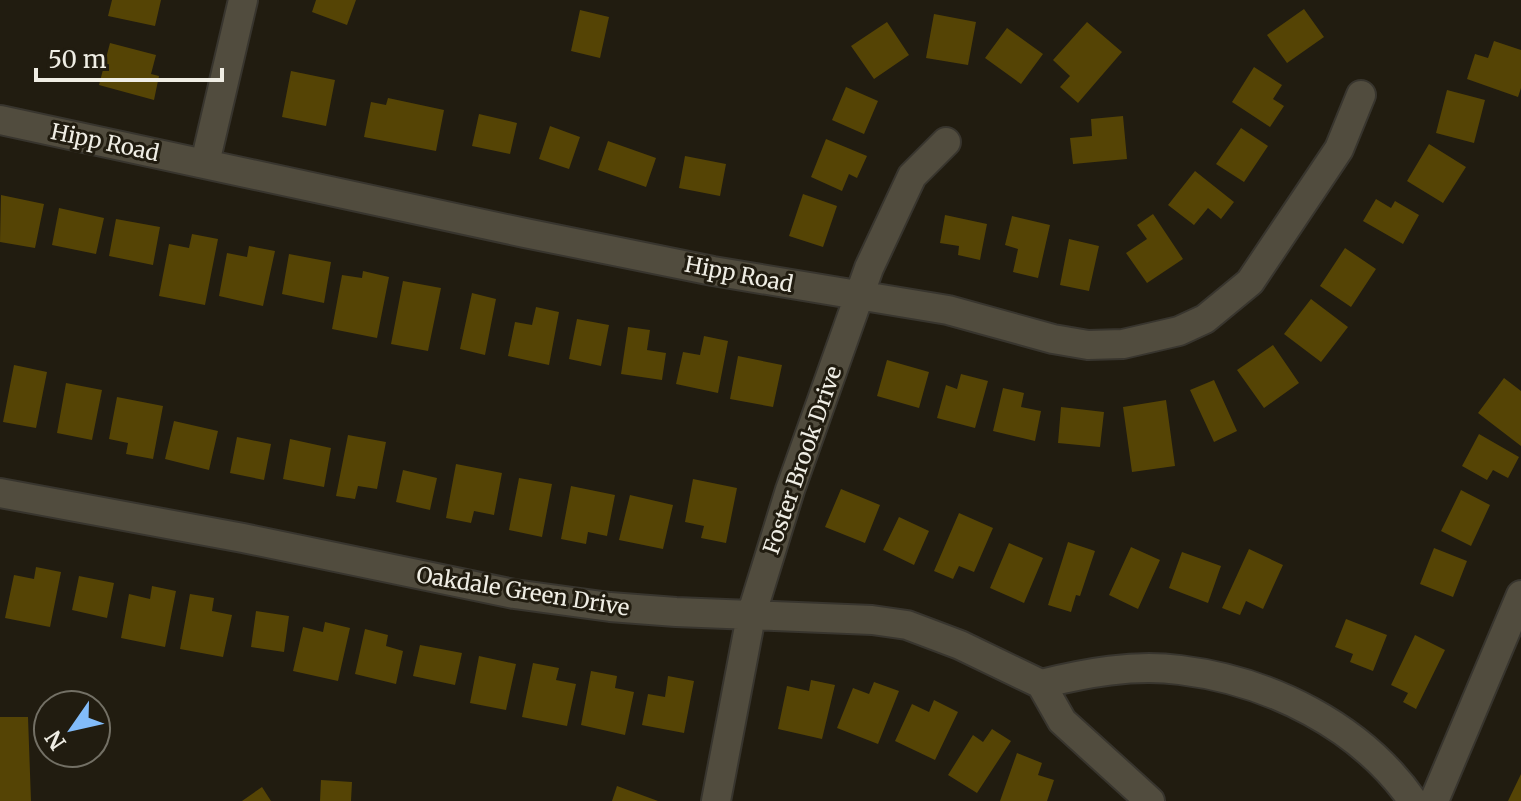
<svg xmlns="http://www.w3.org/2000/svg" width="1521" height="801" viewBox="0 0 1521 801" font-family="Merriweather,serif">
	<rect width="100%" height="100%" fill="#211c10"/>
	<path fill="#554405" d="M112,0H161L155,26L108,16Z
		M316,0H356L347,25L312,12Z
		M1304,9L1324,37L1287,63L1267,35Z
		M580,10L609,17L600,58L571,51Z
		M934,14L976,22L968,65L926,58Z
		M887,22L909,55L874,79L851,46Z
		M1087,22L1122,52L1078,103L1060,87L1070,76L1053,60Z
		M1007,28L1043,54L1021,84L985,58Z
		M1494,41L1521,50V88L1518,97L1467,79L1475,54L1488,58Z
		M110,43L156,55L151,74L159,76L154,100L99,85Z
		M1254,67L1282,85L1273,99L1284,106L1270,127L1232,102Z
		M291,71L335,80L326,126L282,117Z
		M846,87L878,101L864,134L832,120Z
		M1447,90L1485,100L1474,143L1436,133Z
		M388,98L444,110L436,151L364,137L371,102L386,105Z
		M479,114L517,123L510,154L472,146Z
		M1123,116L1127,159L1073,164L1070,138L1092,136L1091,119Z
		M550,126L580,137L569,169L539,159Z
		M1241,128L1268,146L1244,182L1216,164Z
		M826,139L867,156L857,178L849,174L842,191L811,177Z
		M608,141L656,158L646,187L598,170Z
		M1429,144L1466,167L1443,203L1407,181Z
		M685,156L726,164L720,196L679,188Z
		M1195,171L1234,202L1221,219L1208,208L1194,225L1168,205Z
		M803,194L837,206L823,247L789,236Z
		M1,195L44,204L35,248L0,242Z
		M1376,199L1391,208L1395,201L1419,215L1403,244L1363,221Z
		M59,208L104,218L96,254L52,245Z
		M1153,214L1183,259L1147,283L1126,253L1147,239L1137,225Z
		M945,215L987,224L980,260L958,255L959,246L940,243Z
		M1012,216L1050,225L1038,278L1013,272L1018,249L1005,245Z
		M116,219L160,227L153,265L109,256Z
		M192,234L218,239L205,305L159,296L169,244L189,248Z
		M1069,239L1099,246L1089,291L1060,285Z
		M249,246L275,251L263,306L219,296L227,253L247,257Z
		M1345,248L1376,269L1351,307L1320,286Z
		M289,254L331,262L324,303L282,294Z
		M363,271L389,277L377,338L332,329L342,275L362,278Z
		M403,281L441,288L428,351L391,344Z
		M472,293L496,299L485,355L460,349Z
		M1311,299L1348,327L1321,362L1284,334Z
		M536,307L559,312L549,365L508,356L515,322L532,325Z
		M577,319L609,325L601,366L569,359Z
		M628,327L650,330L647,350L666,353L662,380L621,374Z
		M704,336L728,341L718,393L676,384L683,352L700,355Z
		M1273,345L1299,383L1264,408L1237,370Z
		M738,356L782,365L773,407L730,399Z
		M887,360L929,372L919,408L877,396Z
		M14,365L47,372L36,428L3,422Z
		M961,374L988,381L975,428L937,418L946,385L957,389Z
		M1504,378L1521,391V446L1478,413Z
		M1214,380L1237,431L1214,442L1190,390Z
		M66,383L102,390L92,440L57,433Z
		M1003,388L1024,393L1021,407L1041,411L1035,441L993,431Z
		M117,397L163,406L153,459L126,454L128,443L109,439Z
		M1166,400L1175,466L1132,472L1123,407Z
		M1061,407L1104,412L1100,447L1058,443Z
		M174,421L218,431L209,470L165,459Z
		M1479,434L1519,457L1508,478L1493,470L1487,480L1462,466Z
		M348,435L386,442L377,489L358,486L355,499L336,496Z
		M237,437L271,444L264,480L230,473Z
		M290,439L331,448L324,487L283,479Z
		M456,464L502,473L494,515L474,511L471,523L446,518Z
		M403,470L437,478L430,510L396,502Z
		M519,478L552,484L542,537L509,530Z
		M693,479L737,488L726,543L701,538L704,526L685,522Z
		M571,486L615,495L607,536L588,532L586,544L561,539Z
		M841,489L880,505L865,543L825,527Z
		M1461,490L1490,505L1471,546L1441,531Z
		M630,495L673,505L663,549L619,540Z
		M959,513L993,528L974,572L959,566L953,579L934,571Z
		M899,517L929,531L914,565L883,550Z
		M1068,542L1095,551L1080,596L1076,595L1071,612L1048,605Z
		M1009,543L1043,558L1024,603L990,588Z
		M1131,547L1160,560L1138,609L1109,595Z
		M1434,548L1467,561L1453,597L1420,584Z
		M1249,549L1283,565L1263,609L1246,601L1240,615L1222,608Z
		M1182,552L1221,566L1208,603L1169,588Z
		M36,567L61,572L50,627L5,618L14,575L34,579Z
		M79,576L114,583L107,618L72,610Z
		M152,586L176,591L165,647L121,638L129,594L150,599Z
		M190,594L214,598L212,611L232,615L223,657L180,649Z
		M256,611L289,616L284,652L251,647Z
		M1346,619L1387,635L1373,671L1350,662L1353,654L1335,647Z
		M325,622L350,628L338,681L293,671L303,627L323,632Z
		M365,629L388,635L386,646L403,651L396,684L355,674Z
		M1415,635L1445,650L1416,709L1403,702L1408,693L1391,685Z
		M420,645L462,653L455,685L413,676Z
		M479,656L516,664L506,710L470,703Z
		M533,663L559,668L556,680L576,684L567,726L522,717Z
		M591,671L617,676L615,688L634,692L625,735L581,725Z
		M668,676L694,681L684,733L642,725L648,694L665,697Z
		M811,680L835,685L822,739L778,729L787,686L809,691Z
		M874,682L899,691L878,744L837,728L853,688L869,694Z
		M934,700L958,712L935,760L895,741L912,704L929,712Z
		M0,717H28L31,801H0Z
		M992,729L1011,741L977,793L948,775L973,735L983,742Z
		M1017,753L1042,763L1038,775L1054,780L1047,801H1000Z
		M1521,774V801H1508Z
		M321,780L352,782L351,801H320Z
		M617,786L658,801H612Z
		M262,787L271,801H242Z"/>
	<g fill="none" stroke-linecap="round" stroke-linejoin="round">
		<g stroke="#38352e" stroke-width="32">
			<path id="minor" d="M0,120L525,233L713,271L948,310L1053,339L1088,345L1123,344L1179,331L1205,319L1250,282L1339,149L1361,95
				M205,163L243,0
				M0,493L243,538L514,594L610,607L676,612L872,620L907,625L960,645L1041,684L1062,721L1150,801
				M1041,684C1086,673 1133,664 1180,670C1270,681 1361,726 1413,801
				M716,801L751,616L790,490L869,268L912,176L946,142
				M1434,801L1521,595"/>
		</g>
		<use href="#minor" stroke="#514c3e" stroke-width="28"/>
	</g>
	<g text-anchor="middle" dominant-baseline="central" stroke-width="6" stroke-linejoin="round" paint-order="stroke">
		<g font-size="22" fill="#efede4" stroke="#211c10">
			<text transform="translate(105 142) rotate(12)">Hipp Road</text>
			<text transform="translate(739 274) rotate(11)">Hipp Road</text>
			<text transform="translate(802 460) rotate(-71)">Foster Brook Drive</text>
			<text transform="translate(523 591) rotate(9)">Oakdale Green Drive</text>
		</g>
	</g>
	<g transform="translate(72 729) rotate(236)"><circle r="38" fill="#211c10" stroke="#737065" stroke-width="2"/>
	<path d="M0-6L14 30L0 20L-14 30Z" fill="#82bcfa"/>
	<text y="-12" font-size="22" font-weight="bold" text-anchor="middle" fill="#efede4">N</text>
	</g>
	<path d="M36 68v12h186v-12" fill="none" stroke="#efede4" stroke-width="4"/>
	<text x="48" y="68" font-size="24" fill="#efede4" stroke="#211c10" stroke-width="6" paint-order="stroke">50 m</text>
</svg>
